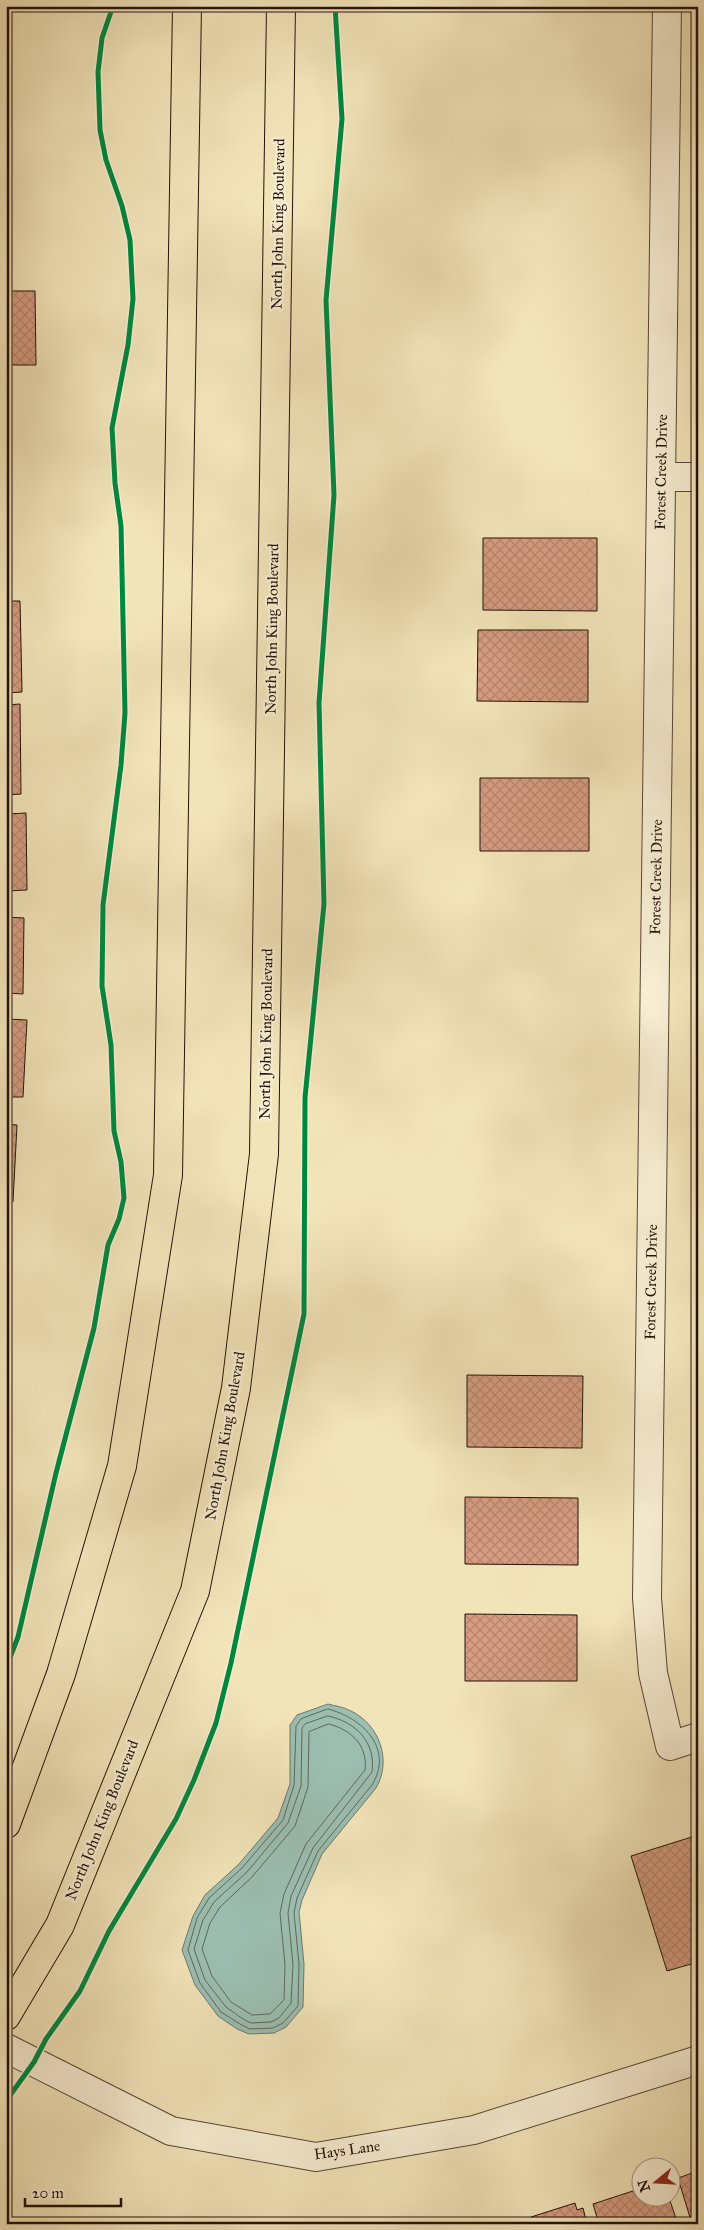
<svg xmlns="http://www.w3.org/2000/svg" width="704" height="2230" viewBox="0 0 704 2230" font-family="'IM FELL Great Primer',serif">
	<defs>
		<pattern id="building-cross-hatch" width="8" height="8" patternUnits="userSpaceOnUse" patternTransform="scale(1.25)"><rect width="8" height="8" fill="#d69c81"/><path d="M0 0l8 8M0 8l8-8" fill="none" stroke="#b7856e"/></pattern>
	</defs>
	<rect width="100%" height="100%" fill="#f2e4b9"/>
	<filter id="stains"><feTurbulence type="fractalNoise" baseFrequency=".004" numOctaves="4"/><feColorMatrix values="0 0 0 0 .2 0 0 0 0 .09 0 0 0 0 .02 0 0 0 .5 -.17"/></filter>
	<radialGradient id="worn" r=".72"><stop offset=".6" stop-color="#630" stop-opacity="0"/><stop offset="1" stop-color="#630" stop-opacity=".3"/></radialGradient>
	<path fill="#9bbeb1" stroke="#6b796d" d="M328,1704C335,1706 344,1707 351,1711C380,1725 392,1761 376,1788L322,1854L302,1900L299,1912L304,1964L303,2007L286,2027L274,2033L249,2034L237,2029L218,2016L195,1985L182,1950L193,1916L205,1895L239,1864L278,1818L290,1784V1725L297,1715Z"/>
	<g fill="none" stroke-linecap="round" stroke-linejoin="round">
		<path stroke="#5f685c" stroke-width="1" d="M328,1709C363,1718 394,1749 372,1785L318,1851L297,1898L294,1913L299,1964L298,2006L283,2023L273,2028L250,2029L240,2024L221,2012L200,1983L188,1950L197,1918L209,1898L242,1868L283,1820L294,1785L296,1726L301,1719Z
			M328,1716C356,1722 376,1742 372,1772L313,1848L291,1896L288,1913L293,1965L291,2003L279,2018L271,2022L251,2023L243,2019L226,2007L205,1980L194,1949L203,1920L214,1902L247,1872L288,1823L301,1786L302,1728L305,1724Z
			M329,1724C351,1730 368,1745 365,1770L306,1844L284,1894L280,1913L285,1965L284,2000L270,2014L252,2015L231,2002L212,1976L202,1949L210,1923L220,1907L252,1877L295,1826L308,1787L309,1732Z"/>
	</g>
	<path fill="url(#building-cross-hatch)" stroke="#231207" d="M6,291H35L36,365H6Z
		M483,538H597V611L483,610Z
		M6,601H20L22,692L6,693Z
		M478,630H588V702L477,701Z
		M20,704L21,794L6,795V705Z
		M480,778H589V851H480Z
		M26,813L27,890L6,891V814Z
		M6,917L24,918L23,994L6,993Z
		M6,1019L27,1020L23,1097H6Z
		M6,1124L17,1125L13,1202H6Z
		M467,1375L583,1376L582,1448L467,1447Z
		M465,1497L578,1498V1565L465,1564Z
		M465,1614L577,1615V1681H465Z
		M698,1835V1962L667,1971L631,1856Z
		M698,2171V2224H692L678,2178Z
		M642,2188V2198H669L678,2224H599L593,2204Z
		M575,2203L577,2210L583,2208L587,2224H533L531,2217Z"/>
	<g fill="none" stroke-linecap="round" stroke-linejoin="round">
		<g stroke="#574634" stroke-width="30">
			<path id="minor" d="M667,6L647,1598L653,1673L670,1746L698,1737
				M661,477H698
				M6,2048L171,2131L316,2157L474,2130L698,2060"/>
		</g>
		<g stroke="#231207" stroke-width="30">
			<path id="primary" d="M6,1824L61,1674L122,1466L168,1175L187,6
				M6,2016L60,1925L195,1591L236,1388L264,1154L281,6"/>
		</g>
		<use href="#minor" stroke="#f7edd2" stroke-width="28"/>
		<use href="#primary" stroke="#f2e4b9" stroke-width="28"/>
		<g stroke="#f7edd2" stroke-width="8">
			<path id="cycleway" d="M6,1668L18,1637L56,1473L94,1328L108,1245L119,1219L124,1198L121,1162L114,1131L111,1045L102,986L103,905L121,765L125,713L121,526L115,483L112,428L128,345L133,299L130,240L122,206L106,160L100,130L98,72L102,38L113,6
				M6,2101L34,2062L46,2039L80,1991L109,1931L176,1819L194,1780L216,1723L231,1663L304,1314L305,1098L324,904L319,703L334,495L326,300L342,119L335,6"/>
		</g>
		<use href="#cycleway" stroke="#00873e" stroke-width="5"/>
	</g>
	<g text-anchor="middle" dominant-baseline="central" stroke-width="4.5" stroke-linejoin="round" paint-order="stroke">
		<g font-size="15" fill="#231207" stroke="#f7edd2">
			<text transform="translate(278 224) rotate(-89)">North John King Boulevard</text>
			<text transform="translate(661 472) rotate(-89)">Forest Creek Drive</text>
			<text transform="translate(272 629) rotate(-89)">North John King Boulevard</text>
			<text transform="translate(656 877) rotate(-89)">Forest Creek Drive</text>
			<text transform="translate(266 1034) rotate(-89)">North John King Boulevard</text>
			<text transform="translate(651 1282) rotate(-89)">Forest Creek Drive</text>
			<text transform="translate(225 1436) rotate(-80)">North John King Boulevard</text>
			<text transform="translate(102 1820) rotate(-68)">North John King Boulevard</text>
			<text transform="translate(347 2150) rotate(-8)">Hays Lane</text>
		</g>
	</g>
	<rect width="704" height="2230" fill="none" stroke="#f2e4b9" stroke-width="25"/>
	<rect x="8" y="8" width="689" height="2215" fill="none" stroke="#231207" stroke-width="2.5"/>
	<rect x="12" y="12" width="679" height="2205" fill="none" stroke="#231207"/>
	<g transform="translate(656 2182) rotate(252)"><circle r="24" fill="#f7edd2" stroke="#a29581"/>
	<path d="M0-4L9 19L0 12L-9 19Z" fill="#8f2418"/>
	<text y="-8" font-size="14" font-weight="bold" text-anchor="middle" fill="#231207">N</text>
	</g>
	<path d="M25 2198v8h96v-8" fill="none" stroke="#231207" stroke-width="2.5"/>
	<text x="32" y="2198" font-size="15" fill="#231207" stroke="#f7edd2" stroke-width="4" paint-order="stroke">20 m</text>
	<rect width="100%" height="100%" filter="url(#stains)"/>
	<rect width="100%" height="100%" fill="url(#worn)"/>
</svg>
